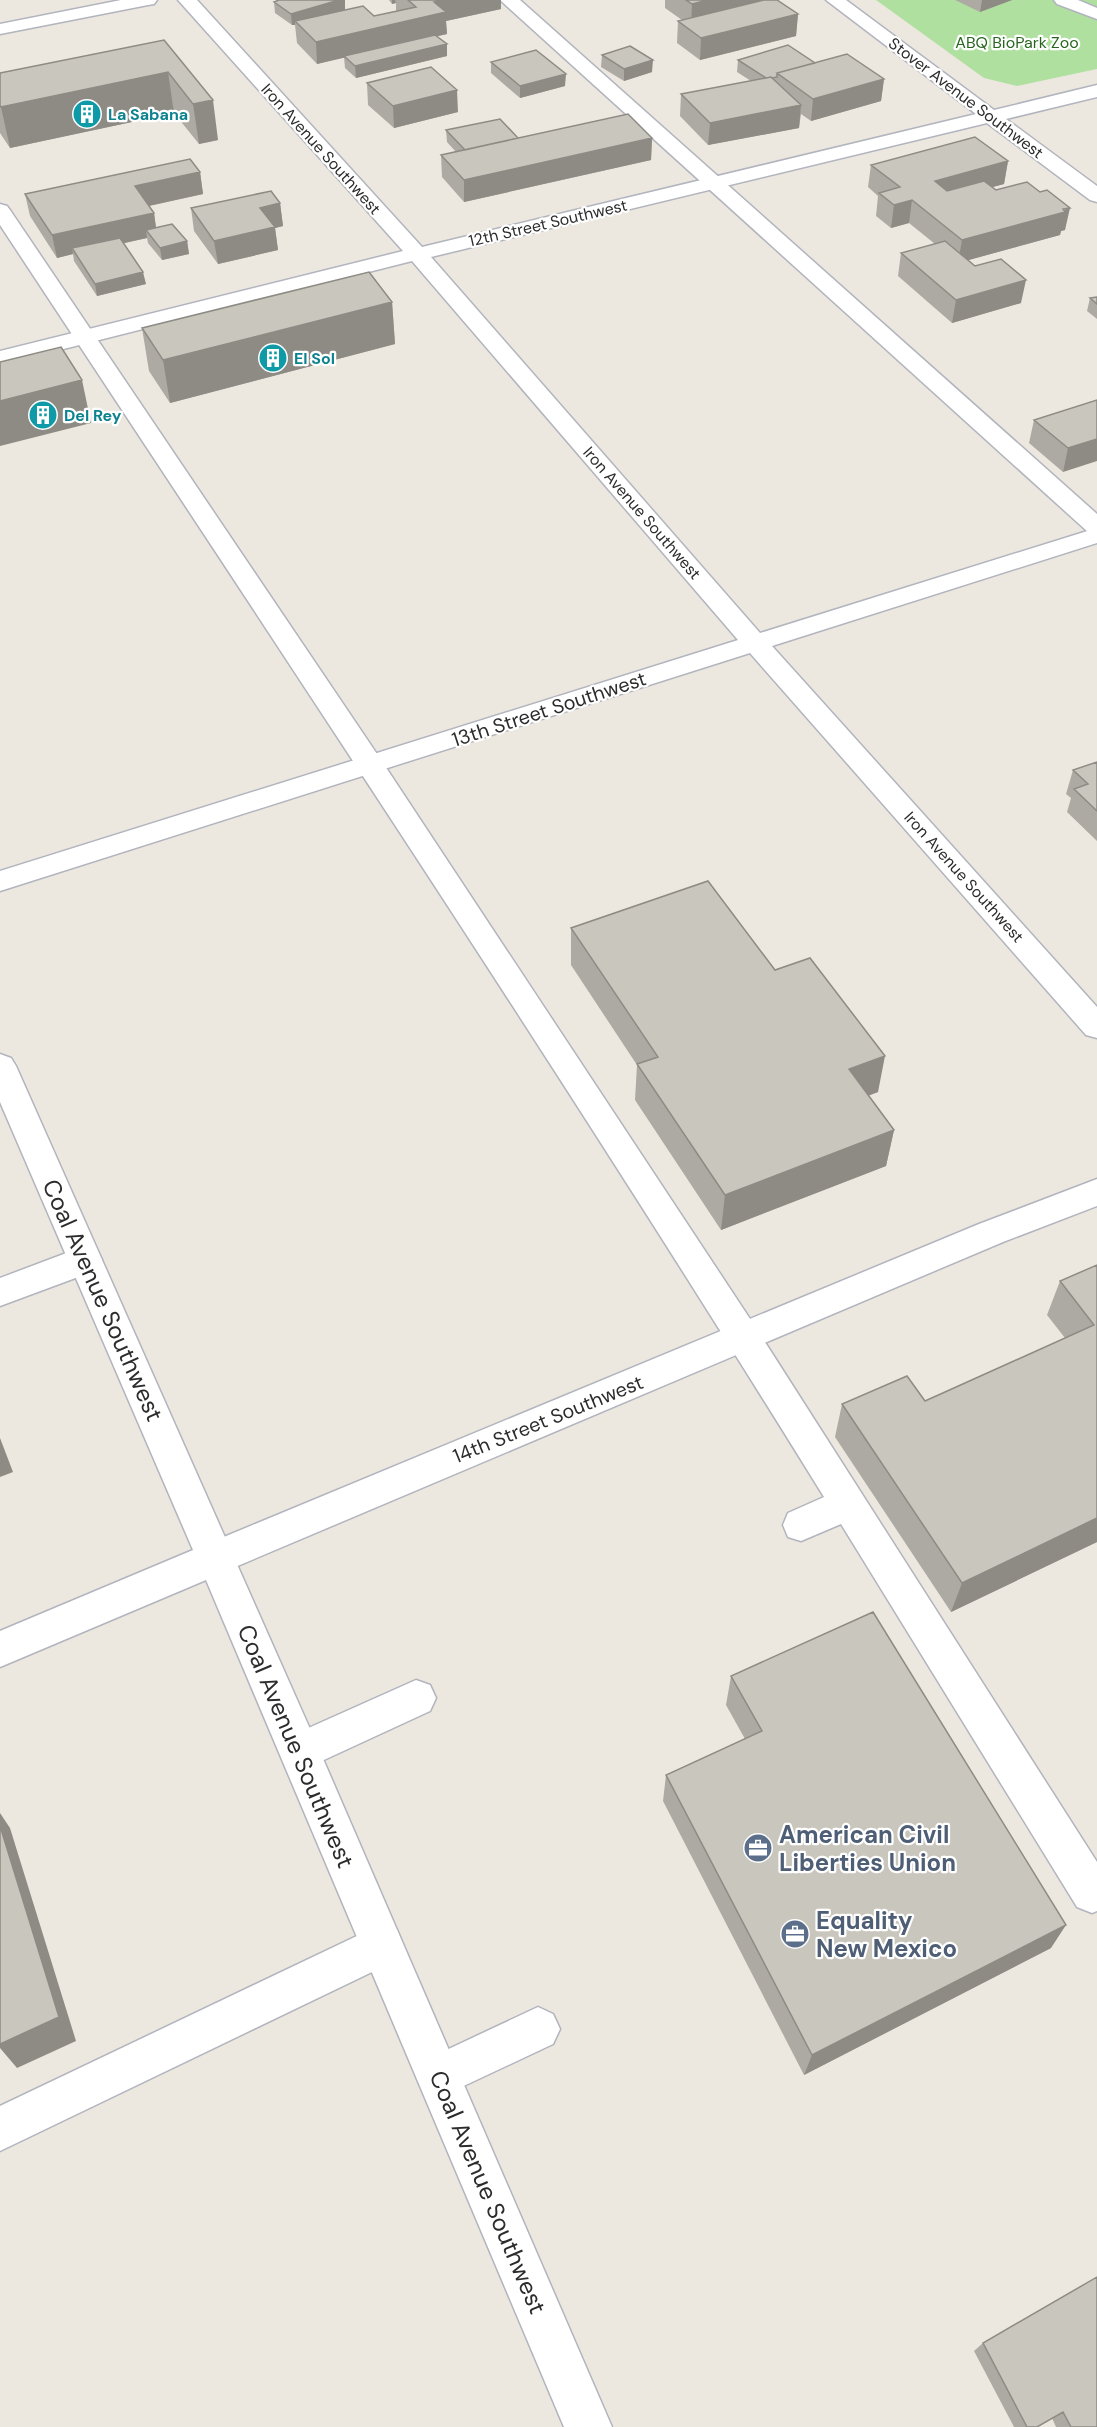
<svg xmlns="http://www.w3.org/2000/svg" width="1097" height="2427" viewBox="0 0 1097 2427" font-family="'DM Sans',sans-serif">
	<rect width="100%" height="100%" fill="#ede8df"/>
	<path fill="#b0e09f" d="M876,0H1097V69L1017,86L984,78Z"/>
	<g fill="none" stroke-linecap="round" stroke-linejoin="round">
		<g stroke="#b2b4be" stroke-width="3">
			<path id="lane" d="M500,0H520L1097,514V534L1088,532Z
				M0,204L7,206L10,210L381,760L756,1328L1097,1862V1911L1092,1913L1077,1907L841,1524L801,1541L788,1537L783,1525L788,1513L824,1497C558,1067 278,647 0,225Z
				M85,1246L97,1250L102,1260L97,1270L0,1306V1278Z
				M416,1680L430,1685L436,1698L430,1711L300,1771L286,1766L280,1752L286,1738Z
				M382,1924L397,1930L403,1945L397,1960L0,2151V2106Z
				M538,2007L553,2014L560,2029L553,2044L438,2098L423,2091L416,2076L423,2061Z"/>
		</g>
		<g stroke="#b2b4be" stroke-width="3">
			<path id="street" d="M121,0H157L154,4L148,5L0,34V24Z
				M178,0H197L422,247L976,114L826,0H846L994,110L1097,85V97L1006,119L1097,186V202L1090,200L987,123L431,257L760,633L1097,528V543L772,646L1097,1007V1038L1086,1035L750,653L0,891V871L738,640L412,261L0,365V351L403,251Z
				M1054,0H1078L1097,8V19L1057,4Z
				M1097,1179V1206L1003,1242L228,1570L215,1575L202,1570L196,1558L202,1546L979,1224Z"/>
		</g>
		<g stroke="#b2b4be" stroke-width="3">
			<path id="secondary" d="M0,1054L11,1058L16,1066L314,1738L612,2427H564L206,1580L0,1667V1631L193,1550L0,1102Z"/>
		</g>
		<use href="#lane" fill="#fff" fill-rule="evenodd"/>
		<use href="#street" fill="#fff" fill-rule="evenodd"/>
		<use href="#secondary" fill="#fff" fill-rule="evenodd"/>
	</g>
	<path fill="#adaaa3" d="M345,0V10L374,16L397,11L396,10V3L392,4L389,0H501V9L446,21L447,34L437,36L447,44V56L356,78L345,68L344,57L317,64L297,43L295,25H292L275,13L274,2Z
		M665,0H762L798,14L796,36L700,60L677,43L678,21L682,20L665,8Z
		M955,0H1012L980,12Z
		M164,40L218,140L199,144L174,113L10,148L0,133V73Z
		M602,55L652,72L624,81L601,67Z
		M738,60L815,63L884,79L881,101L811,121L801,114L799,128L708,145L680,116L681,94L751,81L737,72Z
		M491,62L565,86L520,98L491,73Z
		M367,83L458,112L394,128L368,105Z
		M446,130L518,138H652L651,160L464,202L442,177L441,155L456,152L447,142Z
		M1008,161L1004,184L992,187L1065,230L1061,231L1060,235L968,260L1021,303L952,323L898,276L901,253L935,244L909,223L891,228L876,216L878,196L868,187L871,165Z
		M200,172L203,194L149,206L154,213L156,228L187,241L189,254L162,260L148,243L147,238L124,243L146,284L97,296L74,261L73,254L57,258L30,216L25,194Z
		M280,203L283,226L275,228L278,250L218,264L194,231L191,208Z
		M1097,297V319L1087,311L1090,298Z
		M392,302L395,344L170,403L149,371L142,328Z
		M1097,400L1063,472L1029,443L1034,420Z
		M1097,762V841L1067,812L1071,798L1066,794L1073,770Z
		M571,928L878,1092L868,1096L894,1130L886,1166L721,1230L635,1100L637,1065L571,965Z
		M1097,1265V1542L951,1612L835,1437L842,1404L925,1401L1065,1338L1047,1315L1060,1281Z
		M731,1676L1051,1948L804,2075L663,1801L666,1775L745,1739L726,1705Z
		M983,2343L1097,2427H1056L1052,2418L1037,2427H1014L974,2351Z"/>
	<path fill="#8d8b84" d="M339,0H345V10L295,21V25H292L291,14Z
		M392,0H395L396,3L392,4Z
		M444,0H501V9L446,21L447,34L317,64L316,42L434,2Z
		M708,0H762L761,7L691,26L692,4Z
		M982,0H1012L980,12Z
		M798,14L796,36L700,60L701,38Z
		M447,44V56L356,78L355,66Z
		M653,60L652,72L624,81V69Z
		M168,72L174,113L10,148L1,107Z
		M566,74L565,86L520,98V86Z
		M884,79L881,101L811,121L813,99Z
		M457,90L458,112L394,128L393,106Z
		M213,100L218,140L199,144L193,104Z
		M801,105L799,128L708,145L710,123Z
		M652,138L651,160L464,202V180Z
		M1008,161L1004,184L931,204L935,181Z
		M200,172L203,194L139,208L135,186Z
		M912,200L909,223L891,228L894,205Z
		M280,203L283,226L275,228L278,250L218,264L214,241L260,208Z
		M1070,208L1065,230L1061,231L1060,235L958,263L962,240Z
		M154,213L157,235L146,230L147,238L75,254L72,248L73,254L57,258L52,235Z
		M187,241L189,254L162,260L160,248Z
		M143,272L146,284L97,296L95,284Z
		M1026,280L1021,303L952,323L956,300Z
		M392,302L395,344L170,403L163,360Z
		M82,380L91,423L0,446V401Z
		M1097,439V461L1063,472L1068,448Z
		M885,1056L878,1092L842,1105L849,1069Z
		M894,1130L886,1166L721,1230L725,1195Z
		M0,1438L13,1472L0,1477Z
		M1097,1518V1542L951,1612L962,1583Z
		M0,1813L10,1828L76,2041L17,2068L0,2048Z
		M1066,1925L1051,1948L804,2075L812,2055Z"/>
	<path fill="#c9c6bd" stroke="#8d8b84" stroke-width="1.5" d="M279,0H339L291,14L274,2Z
		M408,0H444L434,2L446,12L316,42L295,21L363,6L374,16L416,7Z
		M686,0H708L692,4Z
		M764,0H777L798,14L701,38L678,21Z
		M435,35L447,44L355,66L344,56Z
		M164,40L213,100L193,104L168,72L1,107L0,105V73Z
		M788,45L815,63L777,73V77L772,78L771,77L766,78L738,60Z
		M630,46L653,60L624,69L602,55Z
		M536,50L566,74L520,86L491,62Z
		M847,54L884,79L813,99L777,73Z
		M431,67L457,90L393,106L367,83Z
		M771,77L801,105L710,123L681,94Z
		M628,114L652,138L464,180L441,155Z
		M500,119L518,138L465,150L446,130Z
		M975,137L1008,161L935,181L947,191L984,181L996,190L1027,182L1040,192L1047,190L1070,208L1063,209L1065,212L962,240L912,200L894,205L879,193L900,187L871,165Z
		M190,159L200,172L135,186L154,213L52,235L25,194Z
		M271,191L280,203L260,208L275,227L214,241L191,208Z
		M172,224L187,241L160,248L146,230Z
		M120,238L143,272L95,284L72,248Z
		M945,241L975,266L1001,259L1026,280L956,300L901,253Z
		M369,272L392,302L163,360L142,328Z
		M1097,297V304L1090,298Z
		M61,347L82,380L0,401V362Z
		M1097,400V439L1068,448L1034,420Z
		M1097,762V811L1074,789L1088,784L1073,770Z
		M708,881L775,970L810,958L885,1056L849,1069L894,1130L725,1195L637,1064L658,1057L571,928Z
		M1097,1265V1518L962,1583L842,1404L907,1376L925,1401L1094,1325L1060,1281Z
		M873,1612L1066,1925L812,2055L666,1775L762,1731L731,1676Z
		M0,1826L59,2017L0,2044Z
		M1097,2277V2427H1071L1063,2412L1037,2427H1027L983,2343Z"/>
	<defs>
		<g id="building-disc" transform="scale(1.5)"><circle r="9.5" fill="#0f9aa8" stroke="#fff"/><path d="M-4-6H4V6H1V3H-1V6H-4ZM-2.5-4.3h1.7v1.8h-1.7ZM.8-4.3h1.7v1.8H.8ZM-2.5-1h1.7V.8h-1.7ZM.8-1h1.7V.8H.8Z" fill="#fff"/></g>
		<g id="office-disc" transform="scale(1.5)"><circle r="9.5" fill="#5c6f8a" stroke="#fff"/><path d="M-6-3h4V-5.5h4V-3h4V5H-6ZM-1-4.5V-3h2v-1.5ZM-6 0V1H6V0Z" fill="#fff"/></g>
	</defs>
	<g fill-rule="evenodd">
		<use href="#building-disc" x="87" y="114"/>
		<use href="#building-disc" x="273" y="358"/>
		<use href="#building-disc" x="43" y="415"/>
		<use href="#office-disc" x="758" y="1848"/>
		<use href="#office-disc" x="795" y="1934"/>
	</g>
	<g text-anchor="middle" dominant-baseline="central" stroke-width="4.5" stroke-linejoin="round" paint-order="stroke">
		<g font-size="16" fill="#28661f" stroke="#fff">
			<text x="1017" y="42">ABQ BioPark Zoo</text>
		</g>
		<g font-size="16" fill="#2c2c2c" stroke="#fff">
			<text transform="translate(966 98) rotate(37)">Stover Avenue Southwest</text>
			<text transform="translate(321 149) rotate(48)">Iron Avenue Southwest</text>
			<text transform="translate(548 223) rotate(-13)">12th Street Southwest</text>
			<text transform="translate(642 513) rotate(49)">Iron Avenue Southwest</text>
			<text transform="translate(964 877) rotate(48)">Iron Avenue Southwest</text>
		</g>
		<g font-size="16" font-weight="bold" fill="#0d838f" stroke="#fff" text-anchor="start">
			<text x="108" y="114">La Sabana</text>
			<text x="294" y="358">El Sol</text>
			<text x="64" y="415">Del Rey</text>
		</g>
		<g font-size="20" fill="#2c2c2c" stroke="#fff">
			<text transform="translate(549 709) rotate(-18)">13th Street Southwest</text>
			<text transform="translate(548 1419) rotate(-22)">14th Street Southwest</text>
		</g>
		<g font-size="24" fill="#2c2c2c" stroke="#fff">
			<text transform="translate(103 1300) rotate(66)">Coal Avenue Southwest</text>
			<text transform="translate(296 1746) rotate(67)">Coal Avenue Southwest</text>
			<text transform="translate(488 2192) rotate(67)">Coal Avenue Southwest</text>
		</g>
		<g font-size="24" font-weight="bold" fill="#4e5e75" stroke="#fff" text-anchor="start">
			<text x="779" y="1834">American Civil<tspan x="779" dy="28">Liberties Union</tspan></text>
			<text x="816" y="1920">Equality<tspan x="816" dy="28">New Mexico</tspan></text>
		</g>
	</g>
</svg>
